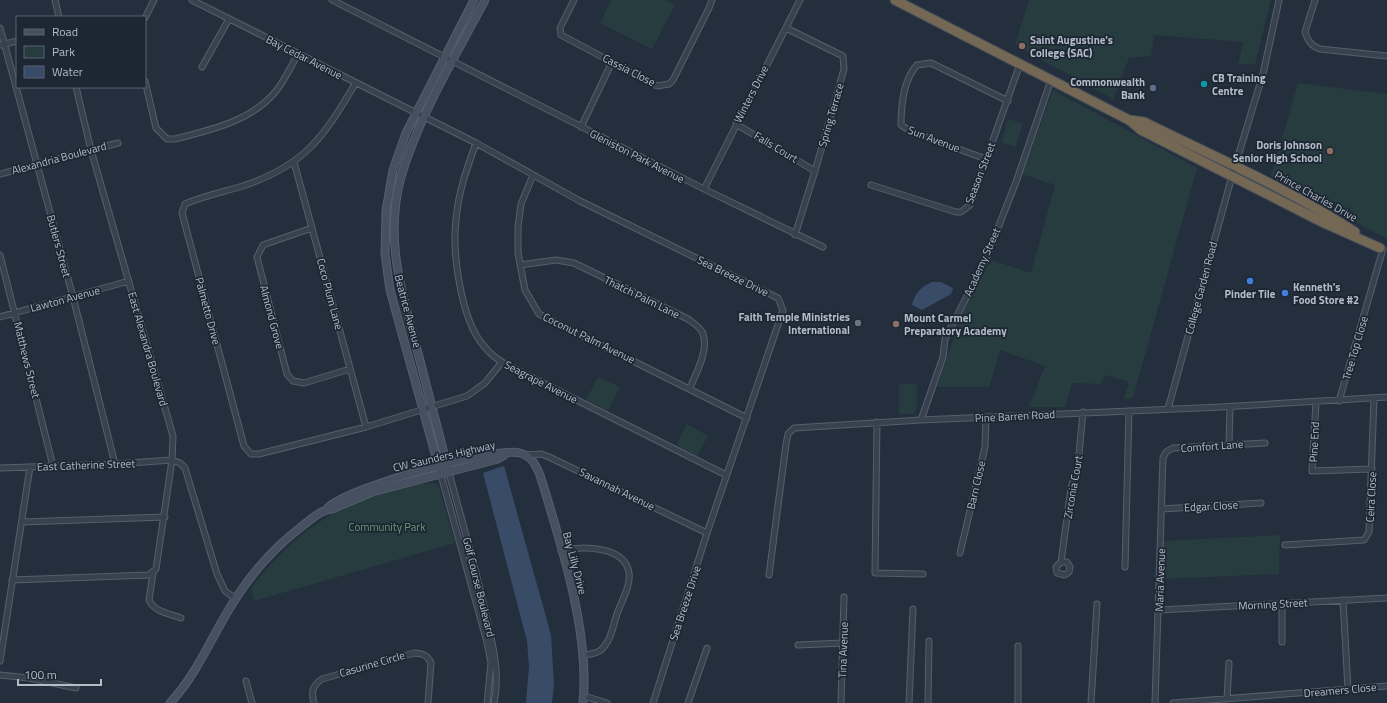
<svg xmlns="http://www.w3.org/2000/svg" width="1387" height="703" viewBox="0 0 1387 703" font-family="'Titillium Web',sans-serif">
	<rect width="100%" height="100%" fill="#242f3e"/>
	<path fill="#263c3f" d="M611,0H665L675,5L652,49L600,23Z
		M1029,0H1271L1255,64H1238L1243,42L1154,35L1151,56L1129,58L1113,99L1015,45Z
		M1298,83L1387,94V239L1271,176Z
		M1053,90L1197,168L1133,398L1124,399L1129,382L1105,375L1101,384L1072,383L1065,407H1029L1045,366L1000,350L989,387H937L963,310L991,260L1031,273L1055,185L1022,174Z
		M1008,119L1023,123L1015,147L1001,142Z
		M598,377L620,387L608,411L586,400Z
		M899,384H917V406L914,414H899Z
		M687,424L708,436L697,456L676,445Z
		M430,483L438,484L455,543L254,601L251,588C297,528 353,491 430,483Z
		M1280,535L1279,574L1163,579V541Z"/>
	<path fill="#394c67" d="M932,282H941L953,288L951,294L922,310L912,305C915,293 921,287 932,282Z
		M504,466L551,635L554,684L552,703H526L529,666L527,641L483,473Z"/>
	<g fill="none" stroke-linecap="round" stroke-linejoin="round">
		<g stroke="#565f6c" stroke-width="7">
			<path id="street" d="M55,0L59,17
				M192,0L476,143L580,201L778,298L783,310L707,533L653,703
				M332,0L704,189L823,247
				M574,0L560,28L561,35L657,86L669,84L673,80L709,8L712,0
				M1315,0L1305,32C1308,41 1311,46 1320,49L1387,56
				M145,18L154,0
				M0,28L73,297L115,464
				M786,28L843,56L844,69L815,171L795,235
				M0,45L17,41
				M202,67L229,19
				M145,81L156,128L167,139H175C210,130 252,121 276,91C285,80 291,66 298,54
				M355,84C323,138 305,165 243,186C223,192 203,196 185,204L182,213L244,446L251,454H259L366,427L467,396L485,383L502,362
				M76,87L91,150L173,436L172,460L180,463L185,468L217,574L225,591L236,599
				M736,124L815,171
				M581,127L612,62
				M476,143C467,168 458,193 456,220C452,253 461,319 483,345C490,354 499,361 509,366L726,475
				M986,159L912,132L901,125C901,106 904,79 917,65L931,63L1008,101
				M294,162L366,427
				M0,174L118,143
				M533,175L521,204L518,227V253L525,290L539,314L747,418
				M871,185L956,212H961L970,205L1020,64
				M704,189L800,0
				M312,228L263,245L257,257L287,374L293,381L304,383L350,369
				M0,255L53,466
				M520,265L556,260L574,263L688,319C693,323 701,327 703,334C709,351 696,373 690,388
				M0,317L129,281
				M1339,401L1383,249
				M1316,402L1312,471L1372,469
				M1168,409L1232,176L1263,74L1279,0
				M921,420L943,357L945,339L985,261L1016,182L1051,80
				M877,422L875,573L923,574
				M1229,445L1230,407
				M525,455L541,454L549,457L707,533
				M0,468L115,464L172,460L156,569L149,575L12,580
				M449,473C461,517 474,562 484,606C491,638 501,671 494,703
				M441,475L487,642L491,663L487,703
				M1162,509L1261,503
				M22,522L165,517
				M1285,545L1364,540L1369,532L1374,398
				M561,551C581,546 625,545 629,573C631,586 621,602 617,614C613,626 611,641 601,650C596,654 590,654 584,655
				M960,553L985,447L986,417
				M1061,562H1067L1070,567L1069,572L1065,575L1057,573L1056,567L1061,562L1071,488L1078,465L1083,412
				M1125,567L1129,411
				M153,573L149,600C154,612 171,614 181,618
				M769,575L786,444L788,434L794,428L921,420L1221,407L1387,397
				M1343,600L1348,689
				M1282,604V642
				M1159,610L1387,598
				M798,645L844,643
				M0,661L30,467
				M0,675L29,678L76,688
				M246,681L252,703
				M584,696L607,703
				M1227,699L1229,663
				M314,703C311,692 312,686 322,679L414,653C422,653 428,655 431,663L428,703
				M688,703L707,648
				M841,703L844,597
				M909,703L913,609
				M928,703L929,641
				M1018,703V646
				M1091,703L1097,604
				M1155,703L1163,458L1166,452L1173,448L1265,443
				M1173,703L1387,686"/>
		</g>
		<g stroke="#565f6c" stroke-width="9">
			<path id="secondary" d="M449,473C439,433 428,393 418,353C402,294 384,239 401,177C419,115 455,57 485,0
				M441,475L390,290L385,254L386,211L393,170L406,133L474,0
				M326,510C340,489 496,446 520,453C532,456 536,466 540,475C561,544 590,632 583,703
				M170,703C199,672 213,633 236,598C254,570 275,547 301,527C310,520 320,510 332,509L372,492L498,459L506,454"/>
		</g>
		<g stroke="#434c59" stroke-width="11">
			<path id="highway" d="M895,0L1129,120L1141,130L1324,223L1380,248
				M1129,120L1144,122C1215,157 1289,189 1355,232"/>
		</g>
		<use href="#street" stroke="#38414e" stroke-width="5"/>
		<use href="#secondary" stroke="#465061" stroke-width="7"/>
		<use href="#highway" stroke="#746855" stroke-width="9"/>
	</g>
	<g fill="#8d6e63" stroke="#1d2633" stroke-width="1.5">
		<circle cx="1022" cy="46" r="4"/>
		<circle cx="1330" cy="151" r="4"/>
		<circle cx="896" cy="324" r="4"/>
	</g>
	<circle fill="#0f9aa8" stroke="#1d2633" stroke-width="1.5" cx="1204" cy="84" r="4"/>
	<circle fill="#5c6f8a" stroke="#1d2633" stroke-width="1.5" cx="1153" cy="88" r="4"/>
	<g fill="#3f7fe0" stroke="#1d2633" stroke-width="1.5">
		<circle cx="1250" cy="281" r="4"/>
		<circle cx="1285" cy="293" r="4"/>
	</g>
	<circle fill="#6b7280" stroke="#1d2633" stroke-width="1.5" cx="858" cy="323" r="4"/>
	<g text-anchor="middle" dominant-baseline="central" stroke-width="3.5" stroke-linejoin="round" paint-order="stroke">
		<g font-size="11" font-weight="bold" fill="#b4bcc9" stroke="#1d2633" text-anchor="start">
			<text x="1030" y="40">Saint Augustine's<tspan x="1030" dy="13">College (SAC)</tspan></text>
			<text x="1212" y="78">CB Training<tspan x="1212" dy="13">Centre</tspan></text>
			<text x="1145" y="82" text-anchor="end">Commonwealth<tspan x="1145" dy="13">Bank</tspan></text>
			<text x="1322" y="145" text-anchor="end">Doris Johnson<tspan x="1322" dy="13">Senior High School</tspan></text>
			<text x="1293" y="287">Kenneth's<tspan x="1293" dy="13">Food Store #2</tspan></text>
			<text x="1250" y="294" text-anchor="middle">Pinder Tile</text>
			<text x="850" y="317" text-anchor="end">Faith Temple Ministries<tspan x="850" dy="13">International</tspan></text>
			<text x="904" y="318">Mount Carmel<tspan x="904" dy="13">Preparatory Academy</tspan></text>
		</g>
		<g font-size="11" fill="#b4bcc9" stroke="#1d2633">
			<text transform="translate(304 57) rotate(27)">Bay Cedar Avenue</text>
			<text transform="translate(629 70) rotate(27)">Cassia Close</text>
			<text transform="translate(751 94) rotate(-63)">Winters Drive</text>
			<text transform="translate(831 115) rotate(-74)">Spring Terrace</text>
			<text transform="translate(934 139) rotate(21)">Sun Avenue</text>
			<text transform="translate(776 147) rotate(31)">Falls Court</text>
			<text transform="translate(637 156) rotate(27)">Gleniston Park Avenue</text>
			<text transform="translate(59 158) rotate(-15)">Alexandria Boulevard</text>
			<text transform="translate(980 173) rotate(-69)">Season Street</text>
			<text transform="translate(1316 196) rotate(29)">Prince Charles Drive</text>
			<text transform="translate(59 246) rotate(75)">Butlers Street</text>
			<text transform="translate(982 262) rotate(-66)">Academy Street</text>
			<text transform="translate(733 276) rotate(26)">Sea Breeze Drive</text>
			<text transform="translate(1201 288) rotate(-75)">College Garden Road</text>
			<text transform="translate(330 294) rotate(75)">Coco Plum Lane</text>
			<text transform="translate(642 297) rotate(26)">Thatch Palm Lane</text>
			<text transform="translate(65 299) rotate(-15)">Lawton Avenue</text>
			<text transform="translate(208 311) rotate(75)">Palmetto Drive</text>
			<text transform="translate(408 311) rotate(75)">Beatrice Avenue</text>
			<text transform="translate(272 317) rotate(75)">Almond Grove</text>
			<text transform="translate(589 338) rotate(26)">Coconut Palm Avenue</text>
			<text transform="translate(1355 348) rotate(-74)">Tree Top Close</text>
			<text transform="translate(148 349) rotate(74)">East Alexandra Boulevard</text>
			<text transform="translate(27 360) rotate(76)">Matthews Street</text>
			<text transform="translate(541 382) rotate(27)">Seagrape Avenue</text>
			<text transform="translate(1015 416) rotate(-3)">Pine Barren Road</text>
			<text transform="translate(1314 442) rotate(-87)">Pine End</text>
			<text transform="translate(1212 446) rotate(-4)">Comfort Lane</text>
			<text transform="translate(444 456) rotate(-13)">CW Saunders Highway</text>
			<text transform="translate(86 465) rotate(-2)">East Catherine Street</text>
			<text transform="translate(976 485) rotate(-77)">Barn Close</text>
			<text transform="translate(1073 487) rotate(-80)">Zirconia Court</text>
			<text transform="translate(617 489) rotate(26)">Savannah Avenue</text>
			<text transform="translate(1371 497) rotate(-87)">Ceira Close</text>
			<text transform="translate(1211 506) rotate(-3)">Edgar Close</text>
			<text transform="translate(575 563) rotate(75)">Bay Lilly Drive</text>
			<text transform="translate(1160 580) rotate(-88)">Maria Avenue</text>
			<text transform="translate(479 587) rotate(76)">Golf Course Boulevard</text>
			<text transform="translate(685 603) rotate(-72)">Sea Breeze Drive</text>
			<text transform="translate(1273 604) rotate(-3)">Morning Street</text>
			<text transform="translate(843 650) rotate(-88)">Tina Avenue</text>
			<text transform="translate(372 664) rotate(-16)">Casurine Circle</text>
			<text transform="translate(1340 690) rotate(-5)">Dreamers Close</text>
		</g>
		<g font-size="11" fill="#6b9a76" stroke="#1d2633">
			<text x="387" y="527">Community Park</text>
		</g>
	</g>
	<rect x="16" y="16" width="130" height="72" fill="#1d2633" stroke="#59626f"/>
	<rect x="24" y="29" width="20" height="6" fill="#465061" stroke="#59626f"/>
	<text x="52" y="36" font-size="12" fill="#b4bcc9">Road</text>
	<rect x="24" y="46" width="20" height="12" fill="#263c3f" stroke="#59626f"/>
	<text x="52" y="56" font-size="12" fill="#b4bcc9">Park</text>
	<rect x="24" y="66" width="20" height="12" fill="#394c67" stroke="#59626f"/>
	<text x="52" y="76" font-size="12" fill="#b4bcc9">Water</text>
	<path d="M18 679v6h83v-6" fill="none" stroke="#b4bcc9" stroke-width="2"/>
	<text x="24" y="679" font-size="12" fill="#b4bcc9" stroke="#1d2633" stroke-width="3" paint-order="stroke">100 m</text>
</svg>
